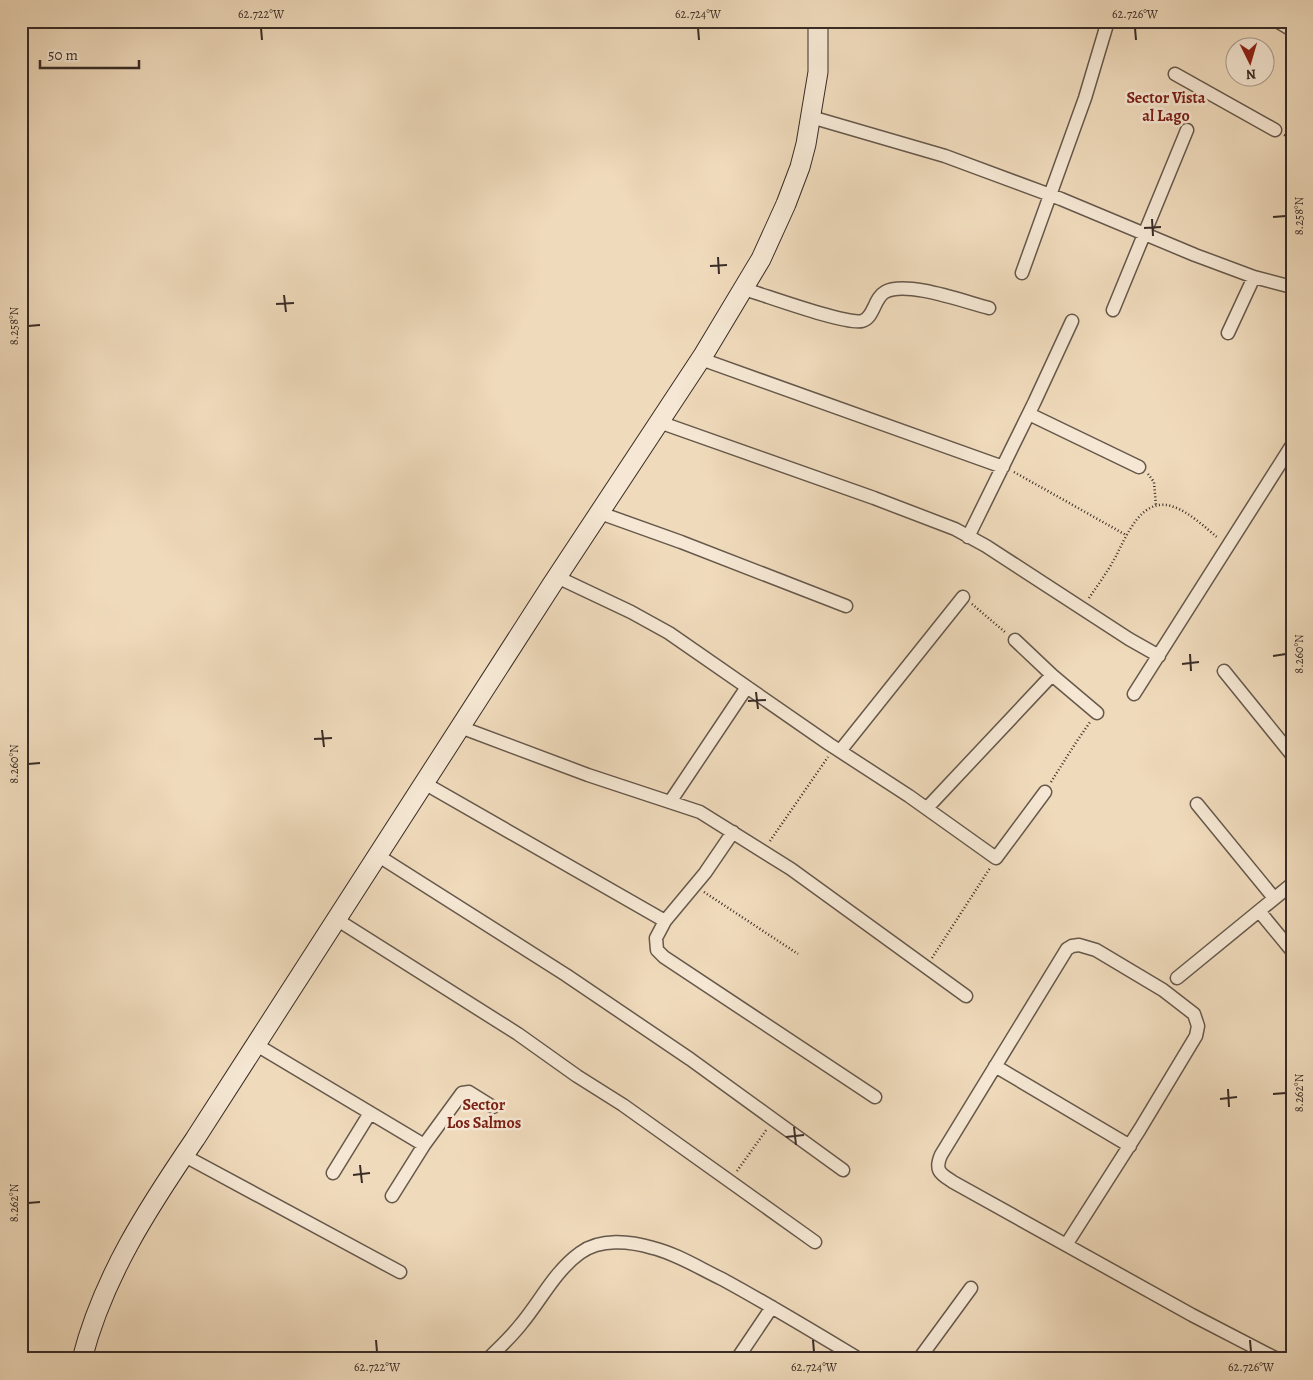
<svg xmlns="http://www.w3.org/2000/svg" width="1313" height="1380" viewBox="0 0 1313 1380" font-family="Alegreya,serif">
	<rect width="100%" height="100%" fill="#efdabb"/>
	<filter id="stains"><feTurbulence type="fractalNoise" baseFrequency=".004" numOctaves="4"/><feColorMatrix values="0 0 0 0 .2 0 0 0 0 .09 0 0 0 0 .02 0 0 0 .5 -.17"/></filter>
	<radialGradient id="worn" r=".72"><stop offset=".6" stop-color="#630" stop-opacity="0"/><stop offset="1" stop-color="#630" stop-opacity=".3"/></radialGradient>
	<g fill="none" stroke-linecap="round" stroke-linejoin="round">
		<g stroke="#66584b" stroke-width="15">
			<path id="street" d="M1277,21L1292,30
				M1175,74L1275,130
				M811,117L945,156L1061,199L1195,255L1254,277L1292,287
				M1022,273L1085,98L1108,21
				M744,289C765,295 845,325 862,321C874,318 874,298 885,292C906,280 965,302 989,308
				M1113,310L1187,130
				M1228,333L1254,277
				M701,359L1003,467
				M1029,414L1139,467
				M659,422L874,498L955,529L986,546L1129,639L1159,656
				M600,513L681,542L846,606
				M968,537L1034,403L1072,321
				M557,577L631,612L669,633L829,744L909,796L996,858L1045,792
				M1015,640L1052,675L1097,713
				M1224,671L1292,755
				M1134,694L1292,445
				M460,727L588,775L700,812L791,869L966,996
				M840,751L963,597
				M424,783L665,921
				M670,802L747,687
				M1197,804L1274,898
				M927,808L1052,675
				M733,832L705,873L665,921L656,938L657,950L664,957L875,1097
				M377,855L566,975L690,1059L843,1170
				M1259,911L1292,951
				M336,919L518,1034L577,1076L623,1105L815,1242
				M1177,978L1292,884
				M255,1044L424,1145
				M995,1066L1130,1146
				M183,1155L400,1272
				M333,1173L370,1113
				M392,1196L424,1145L462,1093L469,1092L493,1107
				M1066,1245L1140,1129L1196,1036L1198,1026L1194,1014L1163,990L1096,950L1079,945L1072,946L1067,949L941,1155C934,1171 941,1174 953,1182L1192,1315L1277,1359
				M488,1359C500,1347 512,1336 522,1323C541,1300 555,1271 580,1253C600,1238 630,1241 653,1248C677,1254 699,1268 722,1279C768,1304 814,1332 859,1359
				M737,1359L772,1307
				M919,1359L971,1288"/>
		</g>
		<g stroke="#392c26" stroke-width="21">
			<path id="secondary" d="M82,1359C103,1277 148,1208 195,1139L551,586L704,354L761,259L786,204L800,167L806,144L818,72V21"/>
		</g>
		<path stroke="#392c26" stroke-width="2.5" stroke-dasharray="1 2.5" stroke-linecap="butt" d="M1284,135L1292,139
			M1014,472L1126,535
			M1148,474L1154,482L1156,506
			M1089,598C1098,585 1108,571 1116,556C1127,535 1142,495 1174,507C1189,512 1206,528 1218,538
			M972,604L1006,633
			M1051,782L1075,744L1090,722
			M770,841L828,757
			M704,892L798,954
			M932,958L990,868
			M737,1171L767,1129"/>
		<use href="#street" stroke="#f5e7d3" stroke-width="12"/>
		<use href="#secondary" stroke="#f5e7d3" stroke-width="19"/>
	</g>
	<path fill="none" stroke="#392c26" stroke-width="2" d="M261,28L262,40M698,28L699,40M1135,28L1136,40M1273,217L1286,216M1152,219L1153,236M1144,228L1161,227M718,257L719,274M710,266L727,265M284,295L286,312M276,304L294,303M28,326L40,325M1190,654L1191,671M1273,656L1286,654M1182,664L1199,662M756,692L758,709M748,701L766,700M322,730L324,747M314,739L332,738M28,764L40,763M1228,1089L1229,1107M1273,1094L1286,1093M1220,1099L1237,1097M794,1127L796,1145M786,1137L804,1135M360,1165L362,1183M353,1175L370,1173M28,1203L40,1202M376,1340L377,1352M813,1340L814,1352M1250,1340L1251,1352"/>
	<g text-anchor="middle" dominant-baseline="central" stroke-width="5" stroke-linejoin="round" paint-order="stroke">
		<g font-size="16" font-weight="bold" fill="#7a1f14" stroke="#f5e7d3">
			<text x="1166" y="98">Sector Vista<tspan x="1166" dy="18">al Lago</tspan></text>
			<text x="484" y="1105">Sector<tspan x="484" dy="18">Los Salmos</tspan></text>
		</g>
	</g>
	<rect width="1313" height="1380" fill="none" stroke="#efdabb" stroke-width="55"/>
	<g transform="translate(1250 62) rotate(175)"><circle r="24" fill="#f5e7d3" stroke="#aa9c8e"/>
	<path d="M0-4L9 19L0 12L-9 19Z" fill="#8f2418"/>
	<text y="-8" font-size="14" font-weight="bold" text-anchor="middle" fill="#392c26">N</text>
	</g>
	<path d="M40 60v8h99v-8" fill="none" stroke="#392c26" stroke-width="2.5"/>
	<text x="48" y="60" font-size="15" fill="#392c26" stroke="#f5e7d3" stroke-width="4" paint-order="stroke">50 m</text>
	<rect x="28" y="28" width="1258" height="1324" fill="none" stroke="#392c26" stroke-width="2"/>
	<g font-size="12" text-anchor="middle" fill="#392c26">
		<text x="261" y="18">62.722°W</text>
		<text x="698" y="18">62.724°W</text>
		<text x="1135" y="18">62.726°W</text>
		<text transform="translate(1299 216) rotate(-90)" y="4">8.258°N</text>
		<text transform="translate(14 326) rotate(-90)" y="4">8.258°N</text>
		<text transform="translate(1299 654) rotate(-90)" y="4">8.260°N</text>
		<text transform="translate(14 764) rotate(-90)" y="4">8.260°N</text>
		<text transform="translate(1299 1093) rotate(-90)" y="4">8.262°N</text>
		<text transform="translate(14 1203) rotate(-90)" y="4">8.262°N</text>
		<text x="377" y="1371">62.722°W</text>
		<text x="814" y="1371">62.724°W</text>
		<text x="1251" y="1371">62.726°W</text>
	</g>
	<rect width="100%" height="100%" filter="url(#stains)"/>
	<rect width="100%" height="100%" fill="url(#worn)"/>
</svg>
